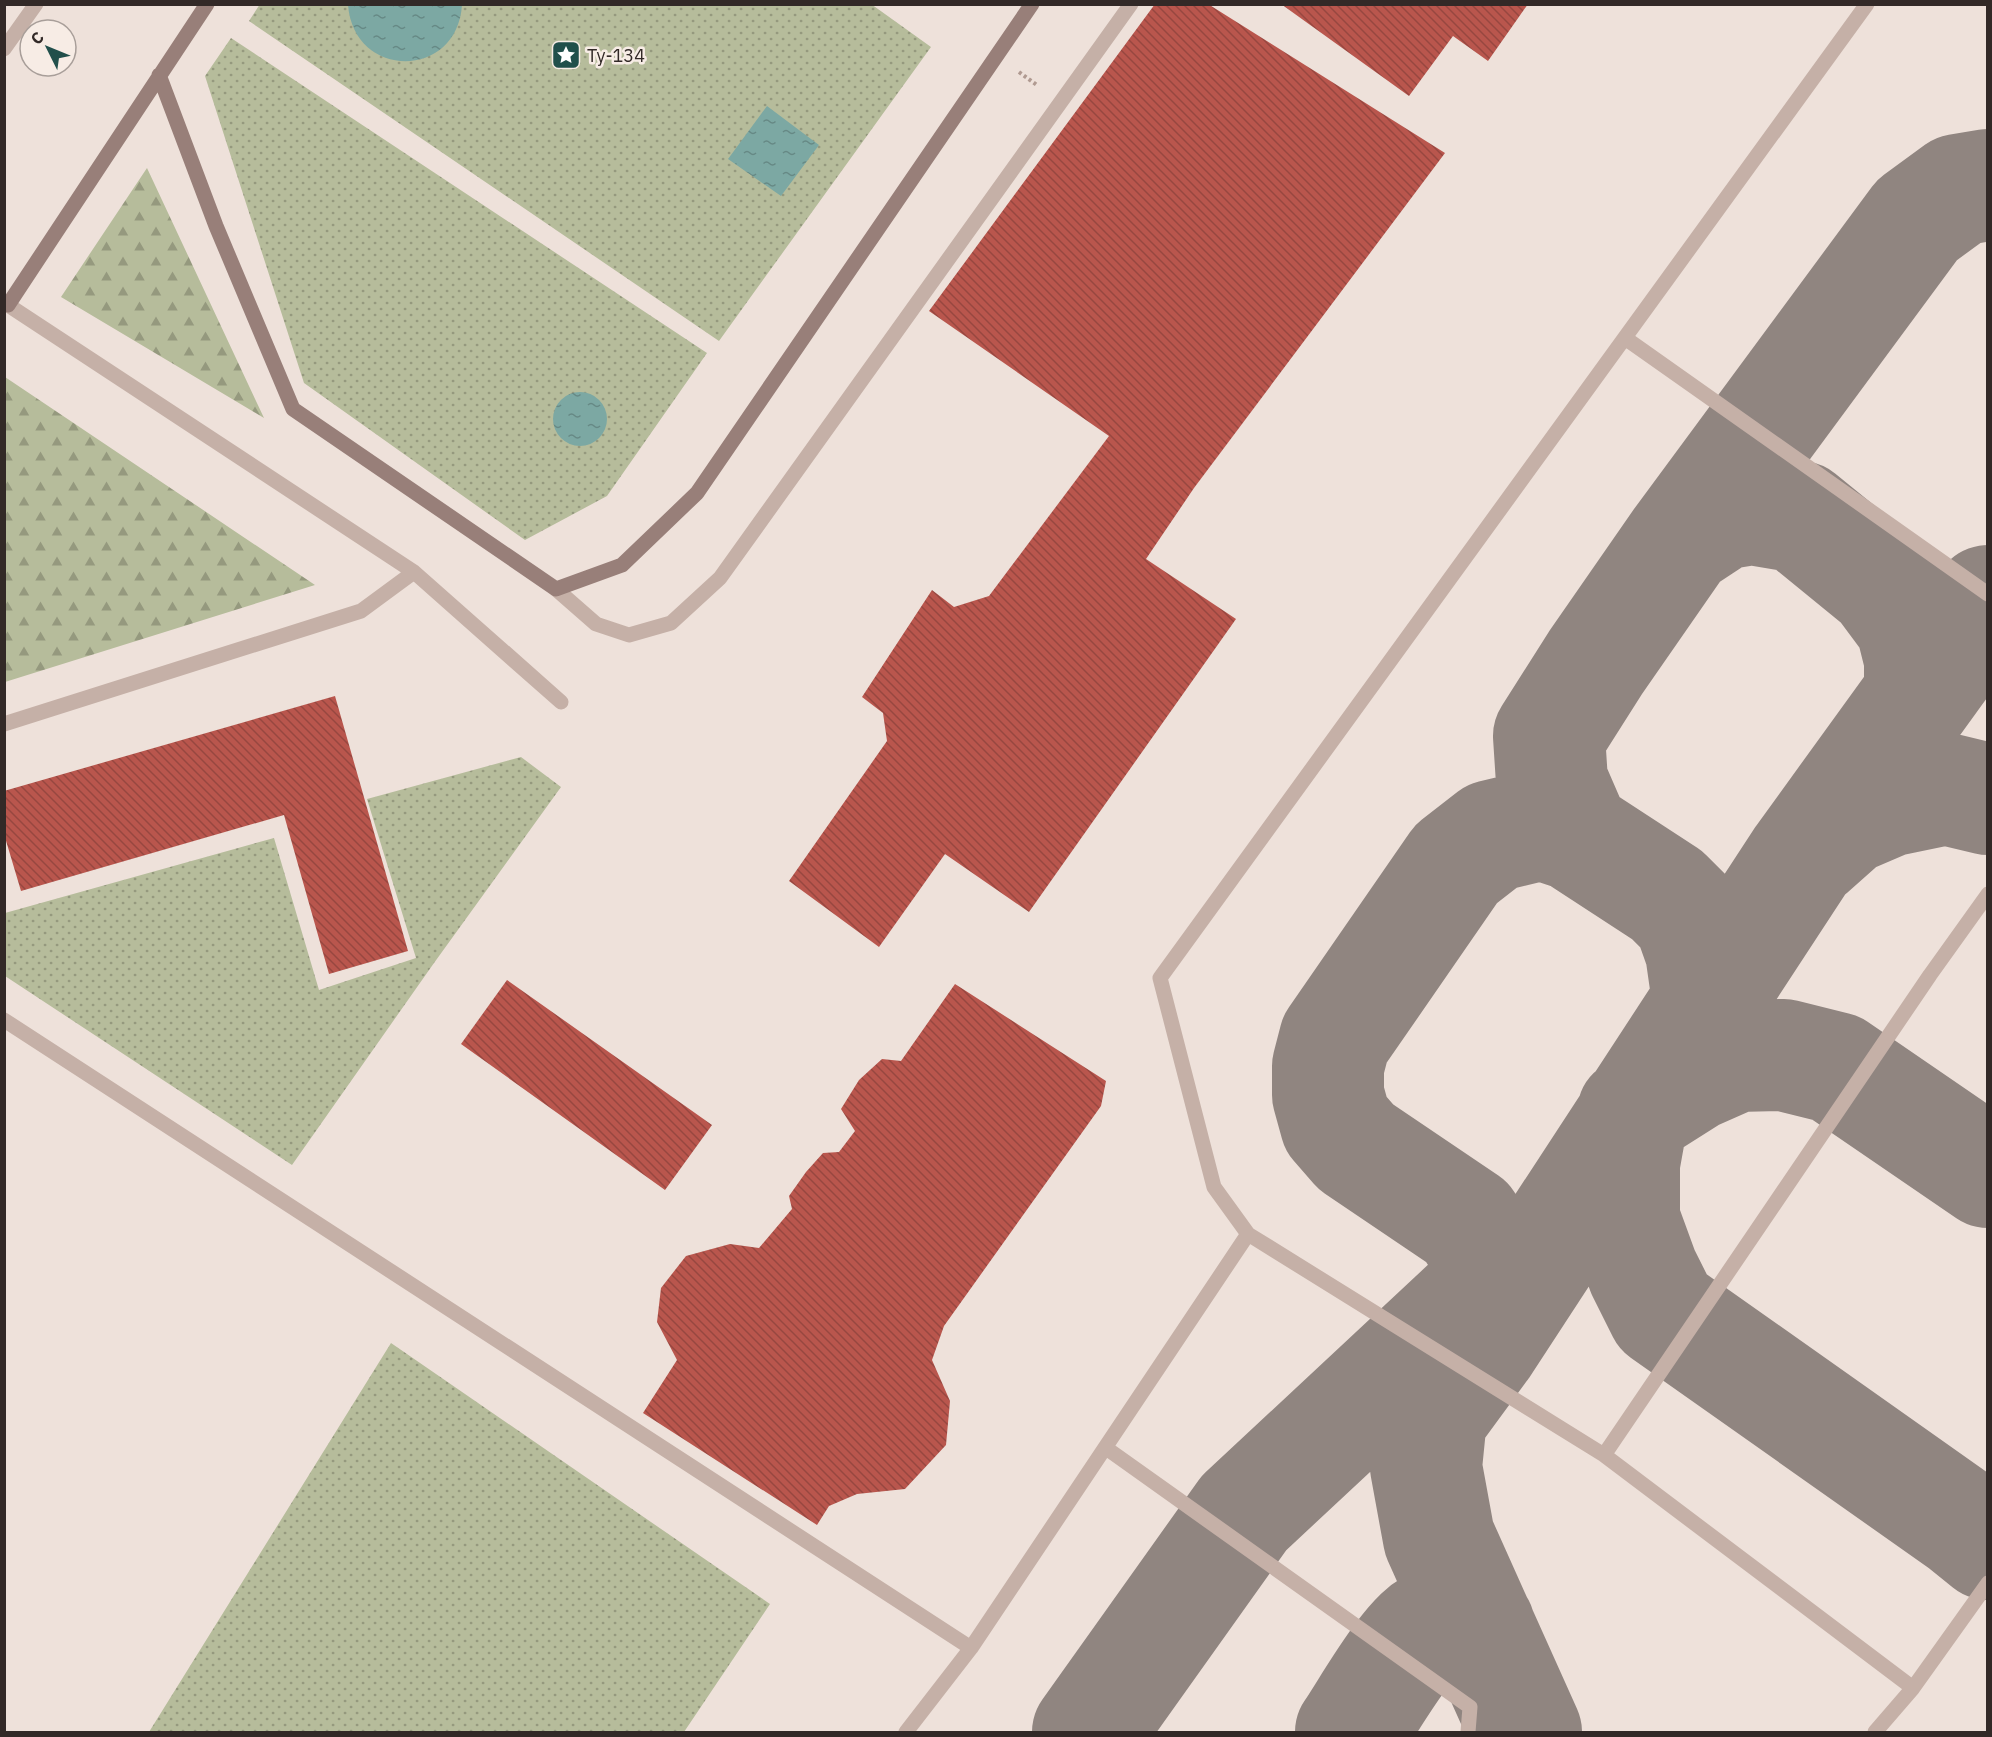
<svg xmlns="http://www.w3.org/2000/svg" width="1992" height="1737" viewBox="0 0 1992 1737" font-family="'IBM Plex Sans',sans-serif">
	<defs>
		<pattern id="grass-dots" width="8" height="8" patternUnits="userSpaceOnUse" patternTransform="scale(1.5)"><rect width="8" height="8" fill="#b6bc9b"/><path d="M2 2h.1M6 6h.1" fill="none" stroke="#95997e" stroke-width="1.8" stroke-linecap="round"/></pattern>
		<pattern id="forest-firs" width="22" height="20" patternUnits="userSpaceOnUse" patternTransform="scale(1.5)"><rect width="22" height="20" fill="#b6bc9b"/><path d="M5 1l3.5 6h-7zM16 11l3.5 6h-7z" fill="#95997e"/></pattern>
		<pattern id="water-ripples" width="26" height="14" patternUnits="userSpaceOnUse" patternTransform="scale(1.5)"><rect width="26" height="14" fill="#7ca8a3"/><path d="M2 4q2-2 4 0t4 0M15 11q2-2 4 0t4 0" fill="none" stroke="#668985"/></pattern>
		<pattern id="building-back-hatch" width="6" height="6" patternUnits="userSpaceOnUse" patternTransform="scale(1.5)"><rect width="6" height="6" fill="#b9564d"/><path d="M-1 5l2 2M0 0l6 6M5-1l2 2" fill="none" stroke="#974740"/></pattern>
	</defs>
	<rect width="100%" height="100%" fill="#eee1da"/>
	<path fill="url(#grass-dots)" d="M260,4H871L931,47L719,341L249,21Z
		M231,38L707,353L607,496L525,540L304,383L205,76Z
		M521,757L561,787L434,963L292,1165L5,976V913L274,838L319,990L416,958L367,799Z
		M391,1343L770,1604L684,1732H149Z"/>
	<path fill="url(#forest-firs)" d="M147,168L264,418L61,297Z
		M4,377H5L315,585L5,682Z"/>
	<path fill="url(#water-ripples)" d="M348,5V4L462,5C457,80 354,80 348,5Z
		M767,106L819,145L781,196L728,159Z
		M553 419a27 27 0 1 1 54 0a27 27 0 1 1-54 0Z"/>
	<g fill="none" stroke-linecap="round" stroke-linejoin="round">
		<path stroke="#908580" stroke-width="112" d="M1680,541L1917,220L1958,190L1988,185
			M1575,835L1552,782L1549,736L1596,662L1680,541L1721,514L1752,509L1800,517L1882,584L1911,623L1920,659V695
			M1810,851L1846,819L1888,801L1946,789L1988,799
			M1988,1172L1836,1068L1784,1055L1736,1056L1693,1075L1633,1113L1624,1163V1220L1643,1272L1663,1312L1962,1523L1988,1544
			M1483,1346L1488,1316L1489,1285L1483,1247L1467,1222L1356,1147L1336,1124L1328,1095V1066L1335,1039L1456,864L1492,836L1542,824L1575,835L1667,895L1689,917L1701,951L1708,1000
			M1088,1732L1244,1513L1467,1305
			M1351,1732C1367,1709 1411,1629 1437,1623C1452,1619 1464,1623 1479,1626
			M1526,1732L1439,1538L1426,1467L1431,1417L1483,1346L1802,858L1988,601"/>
	</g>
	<path fill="url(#building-back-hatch)" d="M1155,4H1208L1445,153L1194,488L1146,559L1236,619L1029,912L945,854L879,947L789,881L887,741L883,713L862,697L932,590L954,607L989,596L1109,436L929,311Z
		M1281,4H1528L1488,61L1453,36L1409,96Z
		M335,696L408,951L329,974L284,815L21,891L4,834V791Z
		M507,980L712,1125L665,1190L461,1044Z
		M955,984L1106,1081L1101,1106L944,1326L932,1360L950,1401L946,1445L905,1489L857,1494L829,1506L817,1525L643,1413L677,1360L657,1322L661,1288L686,1256L730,1244L759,1248L792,1209L789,1196L806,1172L823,1153L839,1152L855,1131L841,1109L859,1080L882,1059L901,1061Z"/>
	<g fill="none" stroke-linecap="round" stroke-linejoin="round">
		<path stroke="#b09a91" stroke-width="4" stroke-dasharray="3 3" stroke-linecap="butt" d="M1019,72L1037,85"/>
		<path stroke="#c5b0a7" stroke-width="15" d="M4,49L36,4
			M8,305L414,572L561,702
			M1625,338L1988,594
			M556,589L596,624L629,635L671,623L720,578L1131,4
			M4,724L361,611L414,572
			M4,1020L971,1648
			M1248,1234L1604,1455L1913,1688
			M1106,1448L1470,1707L1468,1732
			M1604,1455L1930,975L1988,894
			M906,1732L971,1648L1248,1234L1214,1187L1160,978L1867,4
			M1875,1732L1913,1688L1988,1583"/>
		<path stroke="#987f79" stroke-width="15" d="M159,75L216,226L293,409L556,589L622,565L697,493L1032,4
			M4,303L8,305L207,4"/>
	</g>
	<defs>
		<g id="sight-square" transform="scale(1.5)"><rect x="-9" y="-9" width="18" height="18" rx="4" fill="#214f4b" stroke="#f7ece5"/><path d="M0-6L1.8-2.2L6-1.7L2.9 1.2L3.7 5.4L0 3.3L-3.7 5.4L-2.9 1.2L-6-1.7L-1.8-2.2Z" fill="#fff"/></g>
	</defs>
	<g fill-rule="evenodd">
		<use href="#sight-square" x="566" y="55"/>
	</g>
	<g text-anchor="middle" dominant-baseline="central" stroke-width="5" stroke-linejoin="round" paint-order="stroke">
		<g font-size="18" fill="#322927" stroke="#f7ece5" text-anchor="start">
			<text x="587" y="55">Ту-134</text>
		</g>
	</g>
	<rect width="1992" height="1737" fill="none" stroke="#322927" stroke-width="12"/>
	<g transform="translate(48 48) rotate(313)"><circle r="28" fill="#f7ece5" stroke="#a89e99" stroke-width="1.5"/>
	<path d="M0-4.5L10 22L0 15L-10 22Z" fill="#214f4b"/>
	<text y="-9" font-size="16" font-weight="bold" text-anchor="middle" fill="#322927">С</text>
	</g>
</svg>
